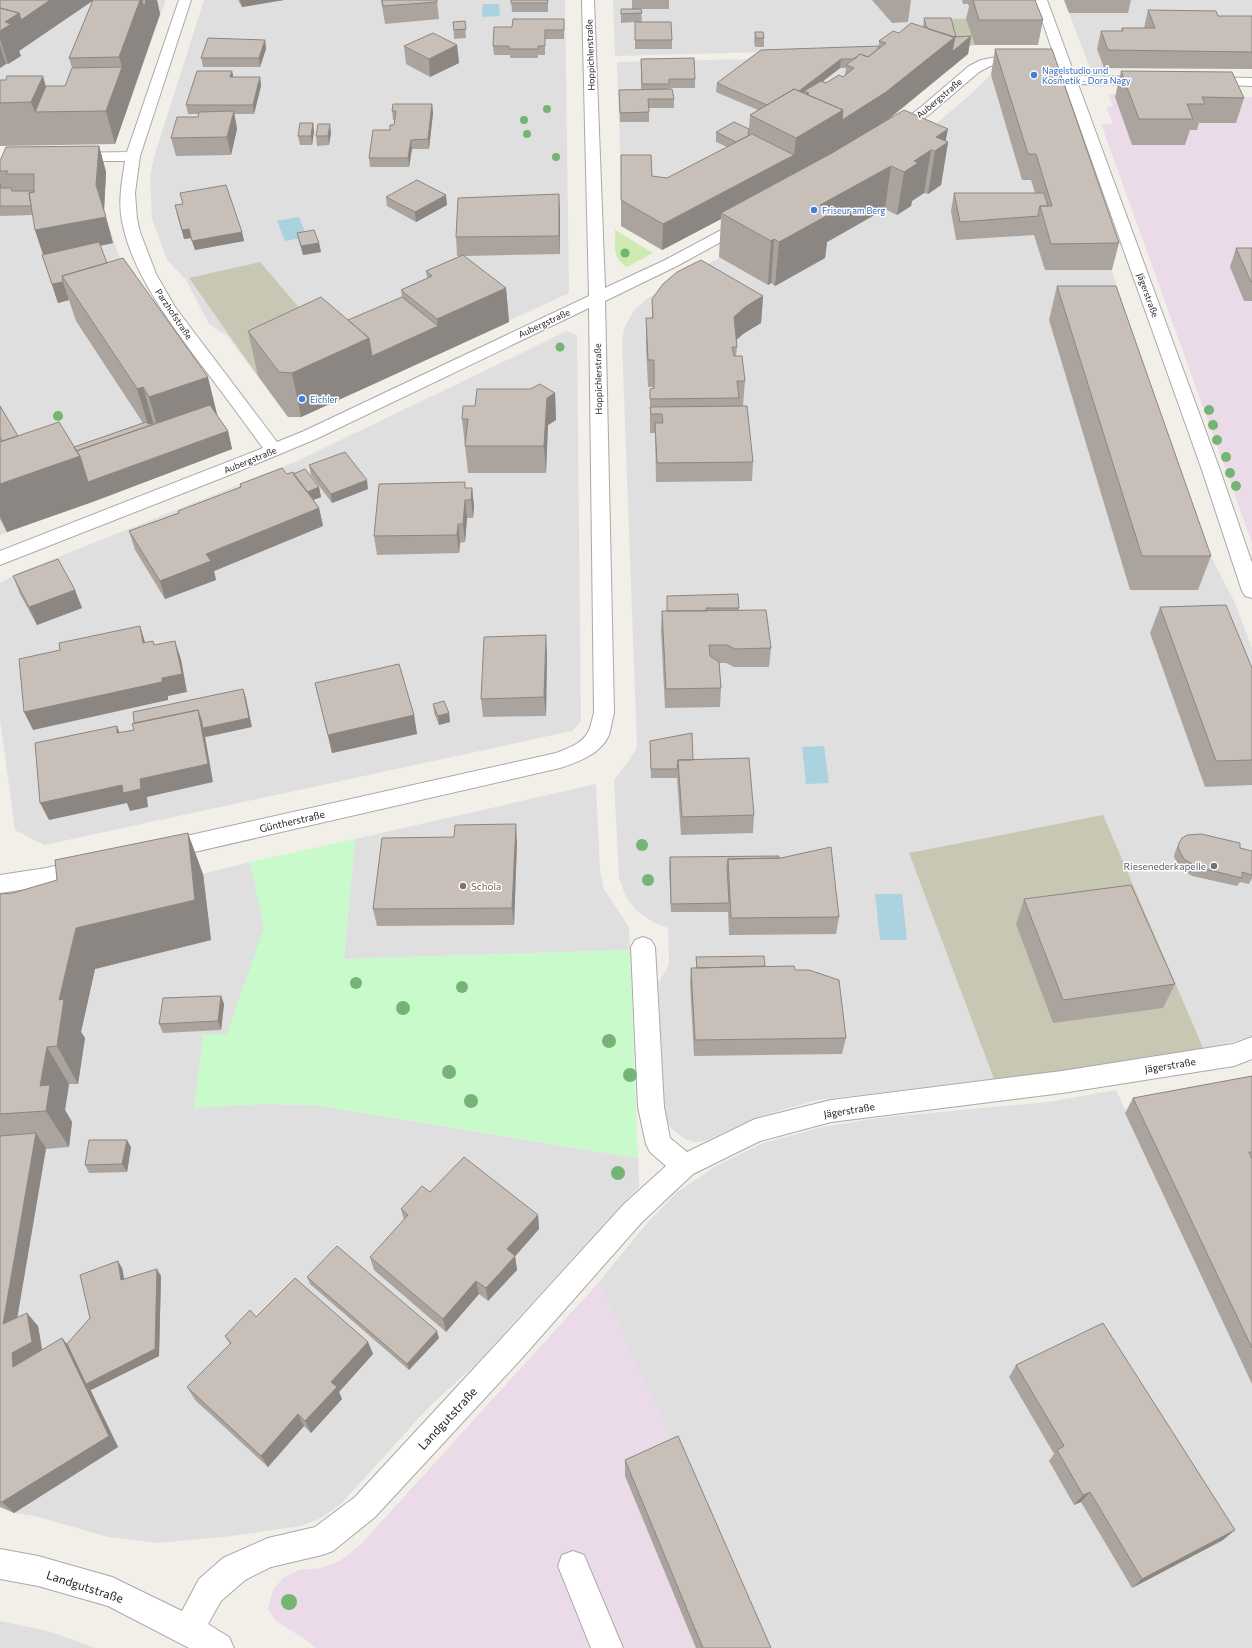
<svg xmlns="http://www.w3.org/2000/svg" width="1252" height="1648" viewBox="0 0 1252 1648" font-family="Commissioner,sans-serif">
	<rect width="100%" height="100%" fill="#f2efe9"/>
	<path fill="#e0dfdf" d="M43,0H166L115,144L0,146V29Z
		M204,0H565L569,293L301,417H288L227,336L209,324L186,280L167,260L152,219L150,177L154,157Z
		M613,0H1021L1038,45H975L956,47L615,56Z
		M1064,0H1252V69L1090,68Z
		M968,54L881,125L792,181L662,250L621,181L617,62Z
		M991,75L1069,143L1200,535L1235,603L1252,648V1036L1204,1050L1089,1068L817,1100L755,1118L705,1141L694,1142L685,1139L673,1130L665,1120L658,983L669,965L668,928L653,922L637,911L626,897L619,878L614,780L628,762L637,747L622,343L624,328L634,310L648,298L828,196L927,131L964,100Z
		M106,172L104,212L135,302L232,449L0,535V173Z
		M567,331L577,335L581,721L572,731L44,845L15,830L0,719V583L16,574L295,462Z
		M596,784L600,870L604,889L629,927L630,950L344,959L355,839Z
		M250,862L265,928L227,1034L266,1104L314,1105L638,1158L639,1187L622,1204L477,1363L429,1407L340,1505L319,1519L301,1526L224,1537L157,1543L108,1537L35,1516L14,1513L0,1507V982L203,874Z
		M1116,1090L1252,1382V1648H762L599,1282L642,1229L676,1193L716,1166L763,1143L823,1127L877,1118L1048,1102Z
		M0,1621L48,1631L96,1648H0Z"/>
	<path fill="#ebdbe8" d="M1108,94L1252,97V543L1101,124H1113L1106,107L1113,106Z
		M599,1282L677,1452L762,1648H316L306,1640L276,1621L268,1609L273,1590L283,1578L299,1570L321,1568L341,1560L361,1544Z"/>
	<path fill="#c7c7b4" d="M1000,18L1009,45H975L956,47L948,19Z
		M260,262L328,341L258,376L189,278Z
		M1103,815L1204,1050L1089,1068L994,1079L909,853Z"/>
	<path fill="#cdebb0" d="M615,230L653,253L627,267C611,258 616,246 615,230Z"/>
	<path fill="#c8facc" d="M355,839L344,959L630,950L638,1158L314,1105L266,1104L194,1108L203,1034H227L264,928L250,862Z"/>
	<path fill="#aad3df" d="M483,4H499L500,16L482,17Z
		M299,217L307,237L285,241L277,221Z
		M824,746L829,783L806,784L802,747Z
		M875,894H902L907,940H880Z"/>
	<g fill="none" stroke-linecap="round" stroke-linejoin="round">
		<g stroke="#a9a9a9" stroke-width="2">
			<path id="minor" d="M179,0H191L140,156L135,193L137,219L140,232L156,274L175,307L277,442L304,431L589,296L582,0H594L605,288L665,260L740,220L745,218L750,220L753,223L750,226L677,266L605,301L614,713C612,720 611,728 609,735C601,754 578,762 560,768L164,859L156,856L153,850L156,844L164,841L556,753C568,748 582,744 588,732C591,727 592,719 594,713L589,308L316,439L232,474L0,565V551L263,448C241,418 219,388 196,358C166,316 132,273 122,221C118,200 122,181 125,161H72L67,160L65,157L67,154L72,153L127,152Z
				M1035,0H1047L1075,76L1149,77L1154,78L1156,81L1154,84L1149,85L1078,84L1220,470L1252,563V598L1245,596L1242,591L1202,470L1057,63L1002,64L990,66L979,72L931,113L898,137L893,138L888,137L886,134L921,107L969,66L981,60L1002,56L1054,55Z
				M1207,77L1252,78V86L1202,84L1200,81L1202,78Z
				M85,859L93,862L96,868L93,874L46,886L0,893V875L46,868Z
				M643,937L651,940L655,947L664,1107L670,1138L687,1152L755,1119L831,1100L1062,1071L1233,1044L1252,1037V1059L1234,1066L1062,1093L831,1122L760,1141L693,1174L642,1222L522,1358L375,1517L333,1551L322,1555L271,1567L245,1580L221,1601L208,1624L229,1637L234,1648H189L108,1606L38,1586L0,1579V1549L38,1556L112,1577L182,1611L199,1579L223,1558L268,1538L315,1527L355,1497L502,1338L624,1204L666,1166L650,1152L646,1144L638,1107L631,947L635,940Z
				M573,1551L584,1555L623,1648H591L558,1566L562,1555Z"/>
		</g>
		<use href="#minor" fill="#fff" fill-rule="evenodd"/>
	</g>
	<g fill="#74b475">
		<circle cx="547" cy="109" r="4"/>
		<circle cx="524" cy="120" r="4"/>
		<circle cx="527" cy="134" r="4"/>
		<circle cx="556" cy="157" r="4"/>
		<circle cx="625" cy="253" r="4.5"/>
		<circle cx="560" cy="347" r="4.5"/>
		<circle cx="1209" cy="410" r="5"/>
		<circle cx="58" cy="416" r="5"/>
		<circle cx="1213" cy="425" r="5"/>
		<circle cx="1217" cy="440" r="5"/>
		<circle cx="1226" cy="457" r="5"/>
		<circle cx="1230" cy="473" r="5"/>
		<circle cx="1236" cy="486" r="5"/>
		<circle cx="642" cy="845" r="6"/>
		<circle cx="648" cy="880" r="6"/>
		<circle cx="356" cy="983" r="6"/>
		<circle cx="462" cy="987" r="6"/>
		<circle cx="403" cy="1008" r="7"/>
		<circle cx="609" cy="1041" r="7"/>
		<circle cx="449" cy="1072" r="7"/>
		<circle cx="630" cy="1075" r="7"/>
		<circle cx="471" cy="1101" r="7"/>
		<circle cx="618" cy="1173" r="7"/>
		<circle cx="289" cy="1602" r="8"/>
	</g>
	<path fill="#aba49e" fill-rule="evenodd" d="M0,0H157L160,14L115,144L0,146V80L45,86H65L72,68L69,58L93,0L19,51L21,56L8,64H6L0,68Z
		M238,0H284L242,7Z
		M381,0H437L439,19L385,24Z
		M511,0H548V12H512Z
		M632,0H669V9H641L642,22L672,40V49H635V22L621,23V9H632Z
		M872,0H911L908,22L892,23Z
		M962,0H1035L1043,20L1038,45H975L966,19L969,6L968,4H963Z
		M1064,0H1131L1128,13H1069Z
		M1148,10L1218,16H1252V69L1104,68L1097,49L1101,31H1121L1122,28H1144Z
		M924,18L956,37L971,36L968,54L889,119L948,142L941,185L928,194L924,193L912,201L911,206L897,215L885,209L827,242L825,258L775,286L771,283L768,285L719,257L721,219L662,250L621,226V155L652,176L667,178L727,147L716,142V132L749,129L750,115L758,110L716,92L717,83L879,46V41L899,33L923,27ZM840,68H846L845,75L843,77L826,83L823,81Z
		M564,19V39H545V55H538V58H510V55H494L493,46L512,27Z
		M465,21L466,38L454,39L453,22Z
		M755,32L764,38V47H755L754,41Z
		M265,40L266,49L260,67H203L201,58Z
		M457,45L459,63L430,77L406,64L404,46Z
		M995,49L1119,243L1112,270H1045L1034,235L956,240L951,211L954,193H1035L1031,180H1022L991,75Z
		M641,59L695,79V88H669L674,99V108H649V122H620L619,90H641Z
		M232,71L233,77H260L261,86L254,114H234L237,129L231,155L176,156L171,138L198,117V114H188L186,105Z
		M1121,71L1244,98L1236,123H1199L1197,130H1190L1185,145H1132L1115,97Z
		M432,104L433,113L429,149H412L409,167H370L369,158L390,130L394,125L395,120H393L392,111Z
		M313,123L314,132L312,145H300L298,136Z
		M331,133L329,145L317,146L316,136Z
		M99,146L106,172L104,210L113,243L100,246L107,263L228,431L232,449L95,501L7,532L0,519V406L18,436L74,447L143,423L76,321L69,300L58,303L42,255H43L35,230L33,215L0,216V161Z
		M180,193L242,232L244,241L195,250L191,238L184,239L177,215L175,205L183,204Z
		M386,197L447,205L416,222L387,206Z
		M560,212V254L464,256L506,288L509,322L301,417H288L258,376L248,331L348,320L402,297L401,290L427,278L426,271L460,256H457L456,237Z
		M297,233L319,243L321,252L303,255L299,242Z
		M1236,248H1252V301H1244L1230,267Z
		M1057,286L1211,556L1198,590H1130L1049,320Z
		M763,296L761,323L743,334L736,340L737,347L736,356L745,381L743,406L753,462L752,481L656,482L655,433H650V389L653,388V387H648L646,345V318H652V299Z
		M555,393L556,420L548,425L546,473H468L462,419L475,406Z
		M309,465L368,489L332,503L311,475Z
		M293,474L319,487L321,497L313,500L319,508L323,526L214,571L216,580L165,599L135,550L129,531L178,513V511L240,487V484Z
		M465,488H472L474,506L473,518H467L465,542L460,543L459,553L377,555L374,536Z
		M13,576L75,590L82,608L37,625L20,594Z
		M667,596L739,608V610L771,648L769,667H734L726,663H719L721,688L720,707L665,708L661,630L662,611H667Z
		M1160,607L1252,668V785L1205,787L1150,633Z
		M547,654L546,716L483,717L481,699Z
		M315,683L414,715L417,734L332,753Z
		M433,704L449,713L450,722L439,725L434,713Z
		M650,741L693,760L754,815L753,833L681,835L677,778H651Z
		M454,837L517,842L514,925L377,926L373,909Z
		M1179,843L1240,848L1252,851V878L1249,884L1240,882L1237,886L1192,876L1180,868L1174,857L1175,852Z
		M670,857L779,858L839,917L836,934L729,935L728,912H671L669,866Z
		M203,874L211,940L95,969L81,1032L85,1038L78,1084H69L65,1110L72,1122L69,1147L46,1149L17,1318L38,1326L42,1350L62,1338L67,1344L90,1318L122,1268L124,1279L161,1276L159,1356L91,1390L90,1389L118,1447L14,1513L0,1507V894Z
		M1024,899L1175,984L1163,1008L1053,1023L1016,924Z
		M696,957L795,970L846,1038L842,1054L694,1056L690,984L691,968H696Z
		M221,996L224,1004L221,1030L163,1033L159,1024Z
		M1252,1076V1384L1125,1113L1133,1098Z
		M131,1147L127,1172L89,1173L85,1165Z
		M430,1192L538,1215L539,1229L515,1256L517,1270L488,1301L479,1294L446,1332L374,1270L370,1257L404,1220L401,1209Z
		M307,1277L439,1338L409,1370L310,1284Z
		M256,1317L368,1342L373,1354L339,1392L342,1399L311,1433L304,1426L268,1467L195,1400L187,1387L230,1344L225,1336Z
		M1016,1365L1223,1540L1132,1588L1081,1502L1074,1505L1049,1461L1054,1454L1009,1377Z
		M625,1460L771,1648H696L625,1476Z"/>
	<path fill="#8b8681" d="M50,0H94L19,51L21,56L8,64L0,39V31L5,22L19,13Z
		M140,0H157L160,14L115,144L106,111L122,67L119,57Z
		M240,0H284L242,7Z
		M971,36L968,54L881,125L838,153L721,213V219L662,250L663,224L794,155L796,138L843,110L955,37Z
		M265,40L266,49L260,67L259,58Z
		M0,45L6,64L0,68Z
		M457,45L459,63L430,77L429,59Z
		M841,59L840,68L808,93L804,91V96L776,109Z
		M232,71L234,80L230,77Z
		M43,76L53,112H35L31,102Z
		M260,77L261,86L254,114L253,105Z
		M432,104L433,113L429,149L428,139Z
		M234,111L237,129L231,155L227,137Z
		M313,123L314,132L312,145L311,136Z
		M330,124L331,133L329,145L328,136Z
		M948,129L945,144L948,142L941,185L928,194L935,151L936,137Z
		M411,140L412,149L409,167L408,158Z
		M99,146L106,172L104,212L96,185Z
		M931,150L924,193L912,201L911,206L897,215L904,172L914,161Z
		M891,166L885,209L827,242L825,258L775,286L779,242L820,205Z
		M559,194L560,212V254L559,236Z
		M446,195L447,205L416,222L415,212Z
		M106,217L113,243L44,257L35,230Z
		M189,229L191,238L184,239L182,230Z
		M242,232L244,241L195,250L192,241Z
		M774,239L771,283L768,285L771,241Z
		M319,243L321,252L303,255L301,246Z
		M63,282L69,300L58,303L52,284Z
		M506,288L509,322L376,383L372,356L438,326L437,319Z
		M763,296L761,323L743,334L732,344L734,317L745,307Z
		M369,338L376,383L301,417L292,373Z
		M208,377L219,422L228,431L232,449L95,501L7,532L0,516V482L80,456L159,432L149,397Z
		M143,387L156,432L151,434L137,389Z
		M555,393L556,420L548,425L546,473L544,446L547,398Z
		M367,480L368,489L332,503L331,494Z
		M319,487L321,497L305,503L303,493Z
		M472,488L474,506L473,518L471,500Z
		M465,500L467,518L465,542L463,524Z
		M319,508L323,526L214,571L216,580L165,599L160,581L206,554Z
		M458,524L460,543L459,553L457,535Z
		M75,590L82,608L37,625L29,607Z
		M140,626L146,645L143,643Z
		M546,635L547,654L546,716L544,697Z
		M175,641L181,659L187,692L168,696V700L33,730L24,712L162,678Z
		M243,689L246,698L252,727L206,737L205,736L213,782L147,797L148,807L130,811L127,803L49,820L40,803L140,779L198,710Z
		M449,713L450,722L439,725L438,716Z
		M414,715L417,734L332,753L328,735Z
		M117,726L124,744L117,733Z
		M516,824L517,842L514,925L512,908Z
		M188,833L203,874L211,940L95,969L81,1032L85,1038L78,1084L57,1046L59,1000L76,928Z
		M221,996L224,1004L221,1030L218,1021Z
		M47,1047L69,1084L65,1110L72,1122L69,1147L46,1111L40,1086Z
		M36,1133L46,1148L14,1337L3,1324Z
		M127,1140L131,1147L127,1172L122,1164Z
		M538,1215L539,1229L511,1261L515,1256L517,1270L488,1301L486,1288L507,1249Z
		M118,1261L122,1268L126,1287L121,1280Z
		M157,1269L161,1276L159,1356L91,1390L90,1389L118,1447L14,1513L2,1502L62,1338L72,1350Z
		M476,1281L479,1294L446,1332L443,1319Z
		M27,1313L38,1326L43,1355L13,1367L12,1353Z
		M437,1331L439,1338L409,1370L407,1364Z
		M368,1342L373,1354L339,1392L342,1399L311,1433L305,1421L331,1382Z
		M298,1414L304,1426L268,1467L261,1456Z
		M1090,1492L1081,1502L1074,1505L1083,1495Z
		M1235,1530L1223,1540L1132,1588L1142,1579Z"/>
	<path fill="#c7bfb8" stroke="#8b8681" d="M0,0H50L21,20L19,13L0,8Z
		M93,0H140L119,57L69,58Z
		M142,0H146L144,7Z
		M382,0H437V2L383,6Z
		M511,0H548L547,3H511Z
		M973,0H1035L1043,20H979Z
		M0,8L19,13L5,22L11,24L0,31Z
		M621,9H641L642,13L621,14Z
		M1148,10L1216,11L1218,16H1252V52L1108,50L1101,31H1123L1122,28H1155Z
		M924,18H951L956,37H953L928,29L926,26Z
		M513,19H564V30H545V46H538V49H509V46H493L494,27H512Z
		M465,21L466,29L454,30L453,22Z
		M635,22H671L672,40H635Z
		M911,23L955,37L886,92L842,120L843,110L806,94L809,93L804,91L821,81L826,83L839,75L843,77L854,68L846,65L860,54L868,57L886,43L879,41L893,31L899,33Z
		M755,32H763L764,38H756Z
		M433,33L457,45L429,59L404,46Z
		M971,36L952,52L955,37H953Z
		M208,38L265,40L259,58H201Z
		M879,46L878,49L868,57L860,54L855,59H841L799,91L794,89L767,105L717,83L761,50Z
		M995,49H1052L1119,243L1051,244L1040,206H1052L1036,154H1028Z
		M694,58L695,79H669V84H642L641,59Z
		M122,67L106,111L35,112L46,86H65L72,68Z
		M197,71H232L230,77H260L253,105H186Z
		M1121,71L1232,72L1244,98L1202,97L1205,104H1187L1193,119H1139Z
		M7,76H43L31,102L0,103V80H6Z
		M672,89L674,99H648L649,112L620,113L619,90Z
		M794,89L843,110L796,138L750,115Z
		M393,104H432L428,139L411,140L408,158H369L373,130H390V125H394L396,111H392Z
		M904,110L948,129L936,137L948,142L935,151L931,150L914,161L918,163L904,172L891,166L820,205L829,209L825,211L830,214L779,242L774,239L771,241L721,213L832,153Z
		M234,111L227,137L171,138L177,117H198L199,112Z
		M734,122L749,129L748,136L736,142L716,132Z
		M300,123H313L311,136H298Z
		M318,124H330L328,136H316Z
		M752,134L794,155L663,224L621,200V155H651L652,176L667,178Z
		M99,146L96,185L106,217L35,230L29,193L34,192V174H6L8,171H0V161L6,147Z
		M417,180L446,195L415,212L386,197Z
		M0,183L1,188H11L12,191H34V192L29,193L31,206H0Z
		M226,185L242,232L192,241L189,229L182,230L175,205L183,204L180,193Z
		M954,193H1044L1048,206H1040L1038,214L1039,216L960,222Z
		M559,194V236L456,237L458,198Z
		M314,230L319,243L301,246L297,233Z
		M99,242L107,263L62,276L63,282L52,284L42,255Z
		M1236,248H1252V282H1251Z
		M463,255L506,288L437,319L401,290L432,276L426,271Z
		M123,258L208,377L149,397L143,387L137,389L136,387L62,276Z
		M701,260L763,296L745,307L734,317L737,347H732L734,356H742L745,381H737L739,398L650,399V389L654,388V360H648L646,318H653L652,299L663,284L677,272Z
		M1057,286H1116L1211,556H1142Z
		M321,297L369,338L292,373L279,372L248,331Z
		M402,297L438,326L372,356L369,338L348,320Z
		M540,384L555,393L547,398L544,446H465L468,419H462L463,406H475L477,389H530Z
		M210,405L228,431L88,482L80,456L76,451Z
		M0,406L18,436L2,441L0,437Z
		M747,406L753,462L657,463L655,423H663L662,414H651L650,407Z
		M59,422L80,456L0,484V442Z
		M146,422L148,424L153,423L154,424L76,451L74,447Z
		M345,452L367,480L331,494L309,465Z
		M282,468L287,474L293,472L319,508L206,554L211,561L160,581L129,531L179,513L178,511L241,487L240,484Z
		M305,469L319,487L307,492L293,474Z
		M465,482V488H472L471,500H465L463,524H458L457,535L374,536L379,484Z
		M58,559L75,590L29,607L13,576Z
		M738,594L739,608H706L707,611H667V596Z
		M1226,605L1252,668V760L1216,761L1160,607Z
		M766,610L771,648L735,649L727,645H709L710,656L719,662L721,688L666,689L662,611Z
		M140,626L143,643L153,641L154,645L175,641L182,674L162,678V682L24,712L19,659L60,650L59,643Z
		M546,635L544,697L481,699L484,637Z
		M399,664L414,715L328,735L315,683Z
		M243,689L249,718L203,728L201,719L198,710L134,723L133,712Z
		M444,701L449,713L438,716L433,704Z
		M198,710L208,764L140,779L141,789L123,793L122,785L40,803L35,743L117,726V733L134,730L132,724Z
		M692,733L693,760H678L677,769H651L650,741Z
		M749,758L754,815L682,817L678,760Z
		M516,824L512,908L373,909L382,838L454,837L455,825Z
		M188,833L195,900L76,928L59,1000L64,999L57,1046L47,1047L40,1086L50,1085L46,1111L0,1114V894L13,893L57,880L55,860Z
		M1201,834L1240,843V848L1252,851V875L1242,872V878L1197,867L1184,859L1178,848L1179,843L1182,838L1187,835Z
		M831,847L839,917L731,918L728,859L781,858Z
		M779,856V858L728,859L727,867L729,903L671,904L670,857Z
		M1131,885L1175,984L1063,1000L1024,899Z
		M764,956L765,966L697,968L696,957Z
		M794,966L795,970H809L839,980L846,1038L695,1040L691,968Z
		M221,996L218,1021L159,1024L163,998Z
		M1252,1076V1152H1249L1252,1159V1348L1133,1098Z
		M36,1133L3,1324L27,1313L32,1342L12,1353L13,1367L62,1338L109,1436L2,1502H0V1136Z
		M89,1140H127L122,1164L85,1165Z
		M464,1157L538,1215L507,1249L515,1256L500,1273L486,1288L476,1281L443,1319L370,1257L408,1215L401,1209L422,1186L430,1192Z
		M337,1246L437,1331L407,1364L307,1277Z
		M118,1261L121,1280L157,1269L155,1349L86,1384L67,1344L90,1318L80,1275Z
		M295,1278L368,1342L331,1382L337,1387L305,1421L298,1414L261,1456L187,1387L231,1343L225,1336L250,1310L256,1317Z
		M1103,1323L1235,1530L1142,1579L1090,1492L1083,1495L1057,1450L1064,1446L1016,1365Z
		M678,1436L771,1648H703L625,1460Z"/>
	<g fill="#3f7fe0" stroke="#fff" stroke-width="1.5">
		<circle cx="1034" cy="75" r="4"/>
		<circle cx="814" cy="210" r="4"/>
		<circle cx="302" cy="399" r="4"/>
	</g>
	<circle fill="#6b7280" stroke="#fff" stroke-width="1.5" cx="1214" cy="866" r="4"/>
	<circle fill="#8d6e63" stroke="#fff" stroke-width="1.5" cx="463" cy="886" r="4"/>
	<g text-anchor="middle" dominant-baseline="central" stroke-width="3" stroke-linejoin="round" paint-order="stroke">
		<g font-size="9" fill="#222" stroke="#fff">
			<text transform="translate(590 55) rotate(-92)">Hoppichlerstraße</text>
			<text transform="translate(939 98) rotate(-40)">Aubergstraße</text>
			<text transform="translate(1148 295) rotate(70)">Jägerstraße</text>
			<text transform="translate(174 314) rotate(56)">Parzhofstraße</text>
			<text transform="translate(544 323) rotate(-25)">Aubergstraße</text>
			<text transform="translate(598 379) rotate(-91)">Hoppichlerstraße</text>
			<text transform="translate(250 460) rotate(-22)">Aubergstraße</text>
		</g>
		<g font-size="9" fill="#366cbe" stroke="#fff" text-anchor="start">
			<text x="1042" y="70">Nagelstudio und<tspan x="1042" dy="10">Kosmetik - Dora Nagy</tspan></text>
			<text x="822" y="210">Friseur am Berg</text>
			<text x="310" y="399">Eichler</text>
		</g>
		<g font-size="10" fill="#222" stroke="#fff">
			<text transform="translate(292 821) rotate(-13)">Güntherstraße</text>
			<text transform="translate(1170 1065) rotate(-9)">Jägerstraße</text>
			<text transform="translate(849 1110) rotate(-9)">Jägerstraße</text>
		</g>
		<g font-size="10" fill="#5b616d" stroke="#fff" text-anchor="end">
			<text x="1206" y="866">Riesenederkapelle</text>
		</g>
		<g font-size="10" fill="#785e54" stroke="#fff" text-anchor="start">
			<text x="471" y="886">Schola</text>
		</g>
		<g font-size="12" fill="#222" stroke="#fff">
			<text transform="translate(447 1418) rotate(-47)">Landgutstraße</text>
			<text transform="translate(85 1586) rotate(18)">Landgutstraße</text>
		</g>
	</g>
</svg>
